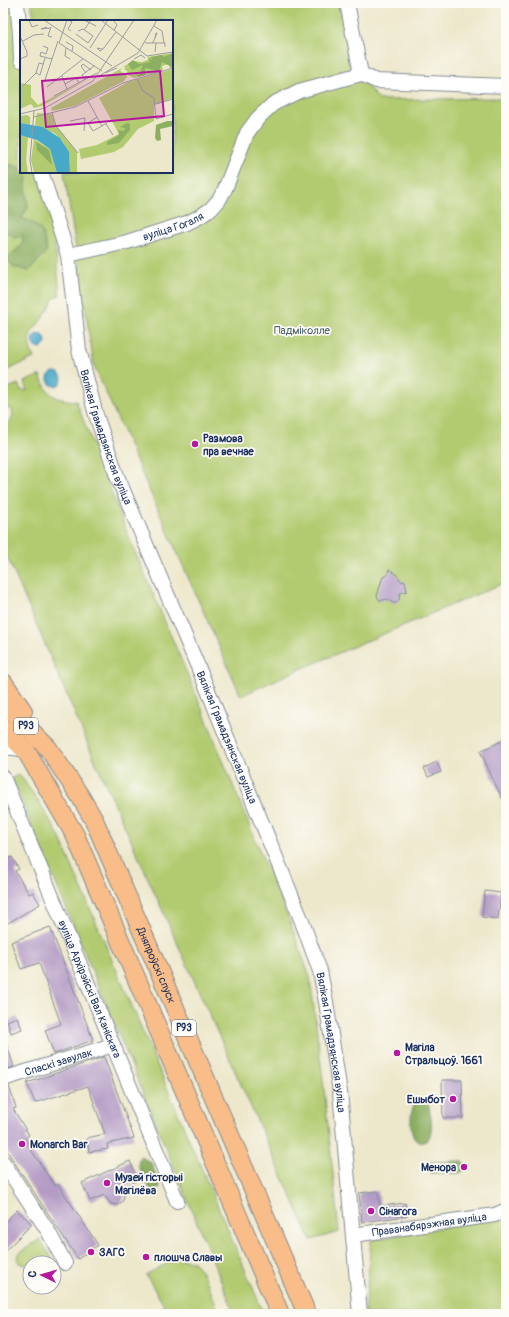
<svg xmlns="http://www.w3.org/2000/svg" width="509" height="1317" viewBox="0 0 509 1317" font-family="Pangolin,sans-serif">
	<rect width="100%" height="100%" fill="#fdfcf7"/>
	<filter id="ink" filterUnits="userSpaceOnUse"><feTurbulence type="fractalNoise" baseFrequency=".025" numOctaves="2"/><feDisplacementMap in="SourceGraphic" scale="8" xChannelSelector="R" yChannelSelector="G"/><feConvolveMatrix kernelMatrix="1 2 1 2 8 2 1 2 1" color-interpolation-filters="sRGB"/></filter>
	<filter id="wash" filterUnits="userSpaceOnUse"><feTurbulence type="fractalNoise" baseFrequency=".012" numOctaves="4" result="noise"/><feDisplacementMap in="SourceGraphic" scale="16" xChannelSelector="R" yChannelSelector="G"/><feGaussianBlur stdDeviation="0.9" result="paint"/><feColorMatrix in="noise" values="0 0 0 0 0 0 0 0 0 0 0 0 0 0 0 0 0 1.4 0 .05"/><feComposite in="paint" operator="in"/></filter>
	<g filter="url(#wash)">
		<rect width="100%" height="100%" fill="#ede7cb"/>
		<path fill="#b2cb70" stroke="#667d67" d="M3,3H16L21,27V172H48L60,295L53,299C51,304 49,309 46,313C33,333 23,333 34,358L3,372Z
			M31,3H339L351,67L379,100L506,98V582L282,677L241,696L94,366L64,172H172V21H35Z
			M40,375C48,396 54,399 76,401L130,540L198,699L254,837L290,922L310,977L324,1088L339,1232L311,1240L96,763L3,547V423L8,424C12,420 14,416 12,410L7,408L3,398V390L18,384L21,390L27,391L24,382Z
			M18,775L21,777L40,803L59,836L264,1314H235L12,778Z
			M506,1215V1314H365L371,1240L491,1219Z
			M40,1239L57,1266L54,1268V1263H30V1267L20,1263L17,1259L18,1254Z
			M174,1259C180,1259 187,1259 193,1262C204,1269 215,1302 219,1314H169L146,1275Z"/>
		<path fill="#8daf62" stroke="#546f60" d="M13,165L21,169V172H27L26,187L28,207L22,218C43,227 42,229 47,251L29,271L14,267L6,258C14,252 24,247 23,236L14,238L10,233H3V166Z
			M422,1101L427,1102C431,1110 435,1135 426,1141C424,1143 420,1143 417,1141C409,1137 409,1108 416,1103C417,1103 422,1101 422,1101Z
			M140,1156L151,1163L160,1187L153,1191L150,1189L138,1165Z
			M459,1161L463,1162L465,1164L462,1172L458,1173H430L427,1168L430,1162Z"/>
		<path fill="#48a8c7" stroke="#326c92" d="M32 341a7 7 0 1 1 14 0a7 7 0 1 1-14 0Z
			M48 379a7 7 0 1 1 14 0a7 7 0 1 1-14 0Z"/>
		<g id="blocks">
			<path fill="#b49bc5" d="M389,569L396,574L402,582L405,581L407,591L400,593L399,600L396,603H393L386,599L380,601L377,596L382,579L383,577L388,574Z
				M506,739V807L480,751Z
				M437,762L441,772L428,777L424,768Z
				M12,857L19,869L15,871L29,894L33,892L40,904L8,923L3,914V862Z
				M485,891L501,893L498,919L482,917Z
				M50,927L93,1040L54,1054L45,1030L61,1024L39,963L21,969L11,942Z
				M17,1017L22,1029L11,1033L7,1021Z
				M3,1039H5L14,1067L3,1070Z
				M104,1057L134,1138L107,1144L108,1149L89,1152L87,1138L105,1134L88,1086L35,1103L27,1083Z
				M442,1080H462L463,1118H443Z
				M9,1086L16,1108L13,1109L29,1135L25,1138L28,1141L26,1142L55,1186L58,1184L98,1245L78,1259L3,1145V1087Z
				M130,1161L138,1180L122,1187L124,1197L122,1202L117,1205L111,1204L104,1195L90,1201L82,1183Z
				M378,1191L380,1206L405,1203L407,1216L362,1222L359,1193Z
				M17,1210L32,1224L3,1253V1224Z"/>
		</g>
	</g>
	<g filter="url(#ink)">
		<use href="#blocks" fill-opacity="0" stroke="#848b94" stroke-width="1"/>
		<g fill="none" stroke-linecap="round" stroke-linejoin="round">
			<g stroke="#848b94" stroke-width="16">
				<g id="minor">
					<path d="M17,3L20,34L21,60"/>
					<path d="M347,3L361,74"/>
					<path id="s1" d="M41,172L68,255L79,350L96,415L117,476L207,688L301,919L320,971L326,1002L340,1092L360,1314"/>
					<path id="s2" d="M68,255L127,242L187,223L199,217L211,209L219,200L225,189L247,133L258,118L273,104L299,91L361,74L376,81L506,86"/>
					<path d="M3,749C10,746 19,749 26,751"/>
					<path id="s3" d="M3,777L177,1201"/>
					<path id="s4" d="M3,1079L113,1045"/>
					<path d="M3,1162L48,1231L65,1263"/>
					<path id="s5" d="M353,1235L495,1215L506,1210"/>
				</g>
			</g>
			<g stroke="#848b94" stroke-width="20">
				<g id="major">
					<path d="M3,682L23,711"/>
					<path id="s6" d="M3,703L48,748L80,796L94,820L304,1307L306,1314"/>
					<path d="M3,728L26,751L75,835L280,1314"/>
				</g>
			</g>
			<use href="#minor" stroke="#fff" stroke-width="14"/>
			<use href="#major" stroke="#f8bd89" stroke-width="18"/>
		</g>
	</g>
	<g fill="#b5179e" stroke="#fdfcf7" stroke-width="1.5">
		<circle cx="195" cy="444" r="4"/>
		<circle cx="397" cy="1053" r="4"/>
		<circle cx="453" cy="1099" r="4"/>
		<circle cx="22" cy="1144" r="4"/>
		<circle cx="464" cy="1167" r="4"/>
		<circle cx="107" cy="1183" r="4"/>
		<circle cx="371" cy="1211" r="4"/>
		<circle cx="91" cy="1252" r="4"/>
		<circle cx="146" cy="1257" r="4"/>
	</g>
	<g text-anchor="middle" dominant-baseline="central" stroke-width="3.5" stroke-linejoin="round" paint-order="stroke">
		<g fill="#fdfcf7" stroke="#5f6c8c" stroke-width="1">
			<rect x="14" y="718" width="24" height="16" rx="3"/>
			<rect x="172" y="1020" width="24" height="16" rx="3"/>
		</g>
		<g font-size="10" font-weight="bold" fill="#1b2f5e">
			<text x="26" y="726">Р93</text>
			<text x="184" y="1028">Р93</text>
		</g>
		<g font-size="11" fill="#1b2f5e" stroke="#fdfcf7">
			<text stroke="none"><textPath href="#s2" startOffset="109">вуліца Гогаля</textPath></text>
			<text stroke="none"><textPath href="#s1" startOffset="274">Вялікая Грамадзянская вуліца</textPath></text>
			<text stroke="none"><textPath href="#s1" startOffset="598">Вялікая Грамадзянская вуліца</textPath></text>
			<text stroke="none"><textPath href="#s6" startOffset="307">Дняпроўскі спуск</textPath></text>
			<text stroke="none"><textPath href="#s3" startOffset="229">вуліца Архірэйскі Вал Каніскага</textPath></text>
			<text stroke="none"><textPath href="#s1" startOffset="922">Вялікая Грамадзянская вуліца</textPath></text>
			<text stroke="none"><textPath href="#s4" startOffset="58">Спаскі завулак</textPath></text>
			<text stroke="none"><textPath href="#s5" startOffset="77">Праванабярэжная вуліца</textPath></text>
		</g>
		<g font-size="11" fill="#485e63" stroke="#fdfcf7">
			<text x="302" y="330">Падміколле</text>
		</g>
		<g font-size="11" font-weight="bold" fill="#1b2f5e" stroke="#fdfcf7" text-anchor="start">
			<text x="203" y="438">Размова<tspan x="203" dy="13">пра вечнае</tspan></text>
			<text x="405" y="1047">Магіла<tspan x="405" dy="13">Стральцоў. 1661</tspan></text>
			<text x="445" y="1099" text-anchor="end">Ешыбот</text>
			<text x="30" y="1144">Monarch Bar</text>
			<text x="456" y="1167" text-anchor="end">Менора</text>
			<text x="115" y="1177">Музей гісторыі<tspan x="115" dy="13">Магілёва</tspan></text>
			<text x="379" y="1211">Сінагога</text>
			<text x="99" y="1252">ЗАГС</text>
			<text x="154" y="1257">плошча Славы</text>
		</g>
	</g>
	<g transform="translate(20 20)">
		<rect width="153" height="153" fill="#ede7cb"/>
		<path d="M153,33V48L150,49L149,44L142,46L143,51L114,58L106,54L108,59L107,57L104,61L55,86L32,91L31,88L102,48L100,51L104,53L102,55L108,52L104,49L106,47H103L113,41L122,42L128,40V37ZM153,49V78L134,85V101L118,109L103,127L94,132L61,139L59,129L77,125L99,114L79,78L108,62ZM70,58L22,86L14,88L11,84L0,89V63L11,65V77L18,85ZM17,93L32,94L35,104L57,132V153H50L49,135L42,120L34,113L15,105ZM7,95L10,97V105L0,103V96ZM0,115L8,117L6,140L8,153H0ZM14,119L30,129L37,153H14L11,140Z" fill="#b2cb70"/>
		<path d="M153,33L152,47L142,42L139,51L125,48V45V55L118,57L116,54L119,55L123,45L112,50L108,44L113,40L119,44L130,42L128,38L132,40L131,37L142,35L144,37ZM147,101H153V106L140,109L141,120L137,121L135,118L136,105ZM107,103L110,104V110L99,123L87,125V122L99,115L98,110L104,111L105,108L100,107ZM16,122L29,130L32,145L17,130Z" fill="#8daf62"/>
		<path d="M0,103L23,107L40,118L49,132L50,153H37L30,129L17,120L0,115Z" fill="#48a8c7"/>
		<path fill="none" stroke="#999d9f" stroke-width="1" d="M9,0L12,7L18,5M24,0L92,46M47,0L39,23L82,51M48,0L52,2L48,9L51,11M64,0L76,6M81,0L127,36L153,32M93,0L97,5L94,10M134,6L142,11L144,23M27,7L21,9L31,8M31,7L28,16L32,17M64,10L71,0M56,14L68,23L73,16L63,9L58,11M0,16L7,32V36L0,39M3,21L14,15L24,14M46,22L53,26L52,31M125,23H136L135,32M133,23V22L135,18L137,13H136L135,18M136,23H145V27M23,26L28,28L26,34L21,32L20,36L32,39M46,28L45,36L50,39M70,28L88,0M82,29L77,28L80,31L83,29L96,12M114,39L121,35L125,38M16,53L20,55L25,38M66,53L61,46L63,44L71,50M85,53L97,48M42,56L47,69M79,56L118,33L137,0M117,59L123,71L134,78L136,99L153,94M25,60L38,21M65,60L62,55L74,46M45,64L56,58L59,63M3,66L16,53L19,43L23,44M27,67L63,39M34,76L77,53M68,81L82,106M136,84L153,79M32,92L36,106L58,133M0,94L25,88L73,61L114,0M14,97L55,87L103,63L153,48M77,97L68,103L73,111L87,103M50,101L65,98L64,111M86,104L93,115M12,153L10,140L14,91"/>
		<path fill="#b5179e" fill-opacity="0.15" stroke="#b5179e" stroke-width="2" d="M140,51L144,96L26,107L22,61Z"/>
		<rect width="153" height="153" fill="none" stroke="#1b2f5e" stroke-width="2"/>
	</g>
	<rect width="509" height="1317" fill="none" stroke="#fdfcf7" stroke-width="16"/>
	<g transform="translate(42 1275) rotate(275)"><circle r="19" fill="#fdfcf7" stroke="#a3aaba"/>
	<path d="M0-3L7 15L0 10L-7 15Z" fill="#b5179e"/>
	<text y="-6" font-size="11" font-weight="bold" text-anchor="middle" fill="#1b2f5e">С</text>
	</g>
</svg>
